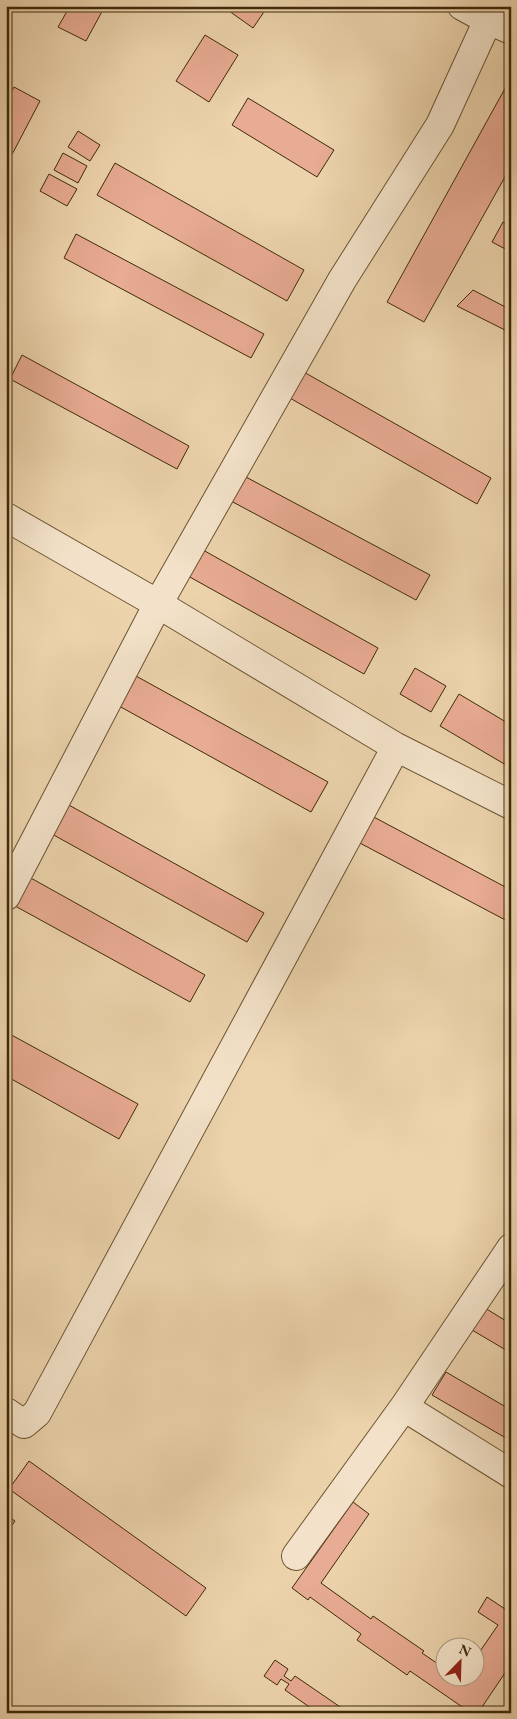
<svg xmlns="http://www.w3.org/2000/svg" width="517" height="1719" viewBox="0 0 517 1719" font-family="'EB Garamond',serif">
	<rect width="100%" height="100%" fill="#ecd3ac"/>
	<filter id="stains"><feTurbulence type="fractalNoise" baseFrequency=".004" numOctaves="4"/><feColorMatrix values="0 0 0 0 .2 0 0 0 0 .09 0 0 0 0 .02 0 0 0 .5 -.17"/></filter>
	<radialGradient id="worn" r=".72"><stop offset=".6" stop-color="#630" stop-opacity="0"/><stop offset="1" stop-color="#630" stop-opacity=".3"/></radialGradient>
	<path fill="#e8ab93" stroke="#3e2a0a" d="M70,6H105L86,41L58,27Z
		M222,6H268L253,28Z
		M205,35L238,55L209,102L176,81Z
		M508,83L511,85V166L424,322L387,302Z
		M14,87L40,101L6,166V102Z
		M248,98L334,150L317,177L232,125Z
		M78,131L100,145L90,161L68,147Z
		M63,153L87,166L78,183L54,170Z
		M115,163L304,270L287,301L97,195Z
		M49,174L77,189L67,206L40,191Z
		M503,222L511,226V252L492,242Z
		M76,234L264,334L251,358L64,258Z
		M473,290L511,310V333L457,306Z
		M22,355L189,446L177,469L10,379Z
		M302,371L491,478L477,504L288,397Z
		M244,476L430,575L416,600L231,501Z
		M203,550L378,648L364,674L188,576Z
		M415,668L446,686L431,712L400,694Z
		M136,676L328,782L311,812L119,706Z
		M459,694L511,725V768L440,726Z
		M58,799L264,913L247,942L41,828Z
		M370,815L511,890V923L356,841Z
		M20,872L205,975L190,1002L6,901Z
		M6,1032L138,1104L119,1139L6,1076Z
		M485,1308L511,1324V1353L472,1330Z
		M446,1372L511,1410V1441L432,1395Z
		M29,1461L206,1588L186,1616L9,1489Z
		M353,1502L369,1514L321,1583L371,1619L373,1616L424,1651L422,1653L444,1668V1676H456L462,1680L464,1676H474V1660L498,1625L478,1612L487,1597L511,1613V1664L478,1713H471L410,1671L407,1675L357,1640L361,1634L310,1597L308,1600L292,1588Z
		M6,1515L15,1521L6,1534Z
		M275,1660L288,1669L284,1676L291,1681L295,1676L349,1713H318L285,1690L289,1684L281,1679L277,1685L264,1676Z"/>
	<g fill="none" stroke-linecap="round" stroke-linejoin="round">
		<g stroke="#6a5432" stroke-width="30">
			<path id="minor" d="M462,6L488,20L511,30
				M6,517L158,604L396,747L511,805
				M6,896L158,604L342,280L440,125L488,20
				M404,1407L511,1474
				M6,1412L24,1424L37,1413L396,747
				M296,1556L404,1407L511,1248"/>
		</g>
		<use href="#minor" stroke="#f3e2c9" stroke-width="28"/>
	</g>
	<rect width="517" height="1719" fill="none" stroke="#ecd3ac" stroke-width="25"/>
	<rect x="8" y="8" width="502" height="1704" fill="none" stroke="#3e2a0a" stroke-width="2.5"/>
	<rect x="12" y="12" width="492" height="1694" fill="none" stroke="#3e2a0a"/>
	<g transform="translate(460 1662) rotate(23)"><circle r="24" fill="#f3e2c9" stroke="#ab987d"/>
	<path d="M0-4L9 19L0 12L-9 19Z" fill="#8f2418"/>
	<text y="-8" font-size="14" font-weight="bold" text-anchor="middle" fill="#3e2a0a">N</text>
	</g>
	<rect width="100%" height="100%" filter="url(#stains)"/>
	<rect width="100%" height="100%" fill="url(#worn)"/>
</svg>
